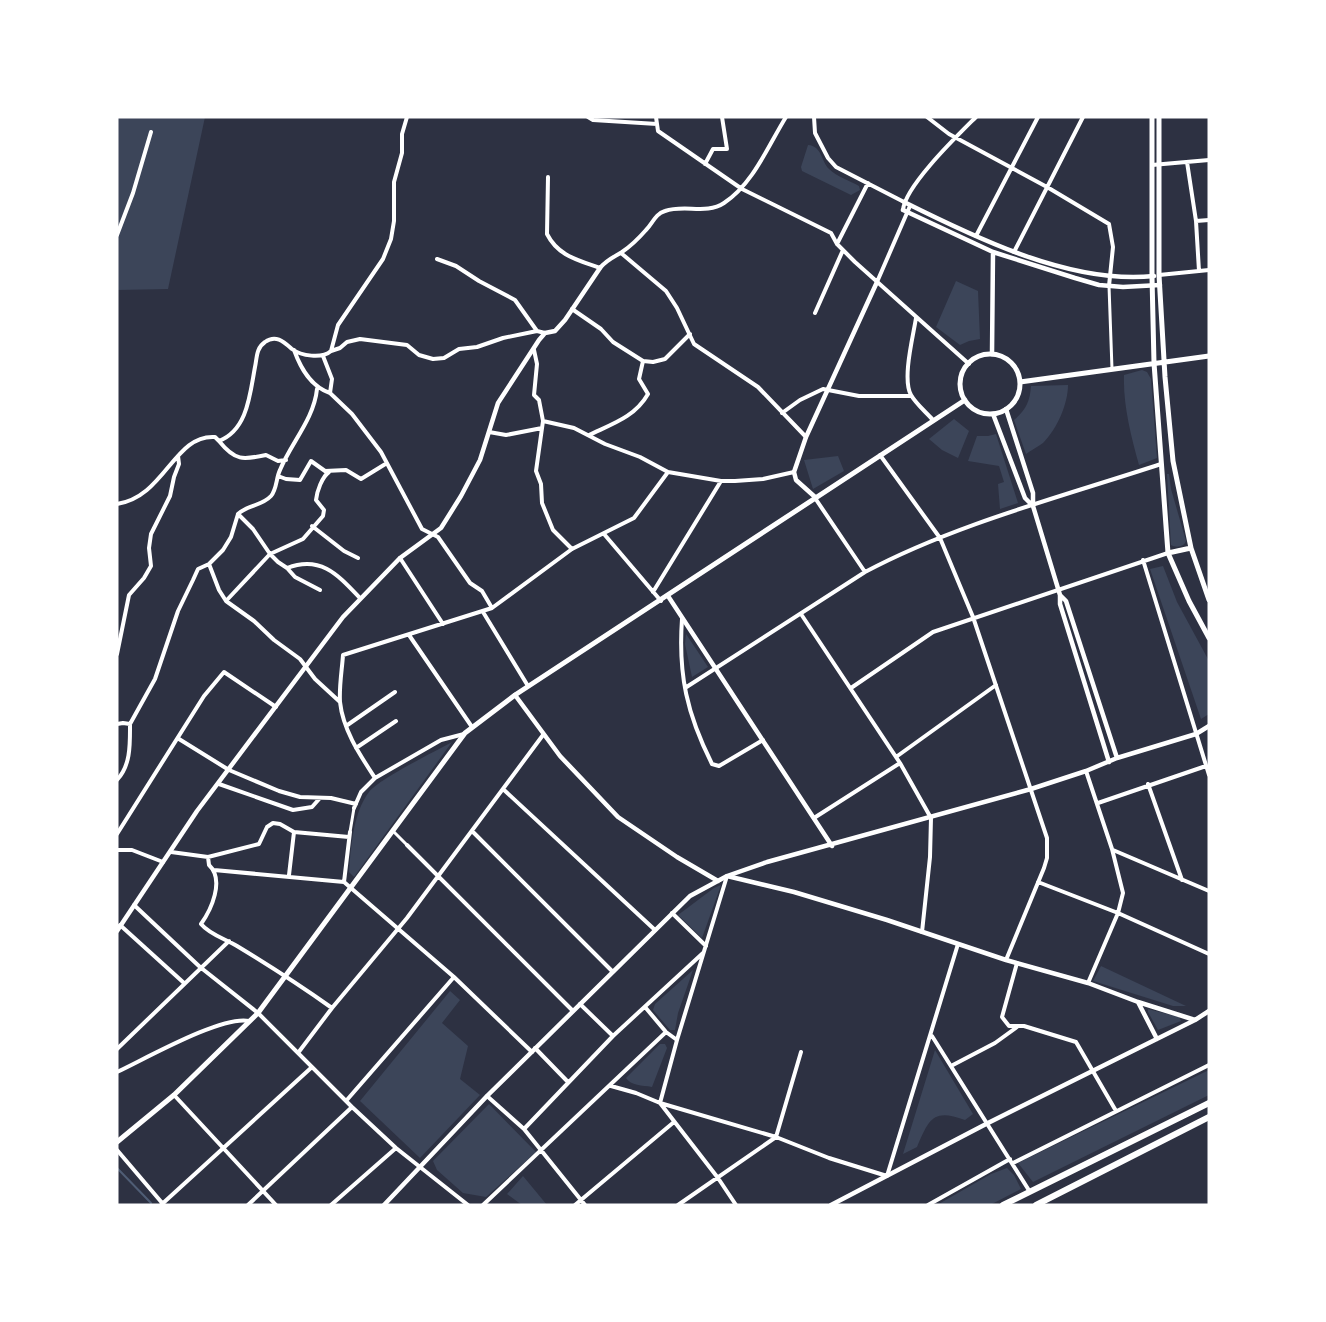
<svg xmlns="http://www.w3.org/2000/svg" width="1326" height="1322" viewBox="0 0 1326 1322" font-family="Jost,sans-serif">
	<rect width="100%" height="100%" fill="#2d3142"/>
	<path fill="#3c4559" d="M117,117H205L168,289L117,290Z
		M808,145C822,146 821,161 829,169C836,176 850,181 859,186L860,190L851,195L802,171L801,167Z
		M956,281L978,291L980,339L969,341L960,345L936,327Z
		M1142,370L1147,372L1151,379L1157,458L1139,465C1131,436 1123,405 1124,375Z
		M1068,385C1068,404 1057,429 1043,443C1038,447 1031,450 1026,454L1014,420C1026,410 1030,401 1031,386Z
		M954,419L969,431L958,458L942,450L929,439Z
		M996,434L1018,503L1000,509L998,484L1004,482L999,466L968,461L977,436H988Z
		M838,456L844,471L813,489L804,460Z
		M1167,474H1169L1171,489L1186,541C1184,547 1176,548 1171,545Z
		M1163,566L1177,602L1209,661V714L1201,719L1150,569Z
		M686,634L708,667L692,677L685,644Z
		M452,742L354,877L349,872C351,847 353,813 369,792C379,779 434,752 452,742Z
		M721,885L702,938L678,915L714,888Z
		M1101,966L1186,1006H1173L1093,981Z
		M693,970L678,1013L675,1030H670L653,1010L655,1004Z
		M450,991L460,1000L442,1023L468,1046L460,1079L480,1095L420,1158L360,1101Z
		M1148,1009L1179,1017L1181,1021L1158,1030L1148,1012Z
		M660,1044H665L667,1048L652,1087C642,1085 631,1086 626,1078Z
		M935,1050L973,1114L965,1120C933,1108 929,1119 917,1147L903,1154Z
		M1209,1070V1095L1033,1182L1018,1163Z
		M489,1104L536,1152L486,1197L463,1193L437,1170L433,1161Z
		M1007,1168L1014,1175L1021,1189L990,1205H937L991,1174Z
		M523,1176L547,1205H522L507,1194Z"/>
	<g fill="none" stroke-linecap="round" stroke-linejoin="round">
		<path stroke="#4f5d75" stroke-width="2" d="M117,1168L151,1203"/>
		<path stroke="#fff" stroke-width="3" d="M1109,286L1112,369
			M393,831L407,845
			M350,832L354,808"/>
		<path stroke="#fff" stroke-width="4" d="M588,117L593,120L657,124
			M656,117L658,131L742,189L831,233L837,244L855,262L969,364
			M814,117L815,133L828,158L836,167L904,202
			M927,117L949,134L1047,187L1109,224L1113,247L1109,286
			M1187,162L1196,221L1199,271
			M705,164L713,149H727L722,117
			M1152,165L1209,160
			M548,177L547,234C558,256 578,260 600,268C606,260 614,257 622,252C631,246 639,238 646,230C653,223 655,214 665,211C685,204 706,215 724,203C753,184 768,146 786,117
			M903,210C905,186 958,135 976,117
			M1196,221L1209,220
			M117,235L133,193L151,132
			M976,236L1038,117
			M837,244L868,183
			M1014,252L1083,117
			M621,253L666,291L677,308L694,344L758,387L806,437
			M437,259L456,266L479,281L515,300L537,331L545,333
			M1159,275L1209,270
			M877,282L910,206
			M572,309L601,329L613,342L643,361L653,362L665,359L690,334
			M815,313L843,250
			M916,318C913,337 902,379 911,395C916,404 926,412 933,420
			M294,350C301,369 311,387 330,393
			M534,350L537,364L534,395L539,400L543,421L536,471L541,484L542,503L553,530L572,549
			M331,351L340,348L347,342L360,339L407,345L419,355L433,359L444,358L459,349L477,347L503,338L537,331
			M323,356L332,379L330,393L352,414L381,452L422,529L438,537L470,583L482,591L492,608
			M782,413L800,400L823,389L859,396H911
			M543,421L574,428L605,444L640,457L668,472L721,481H735L763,479L794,472
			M489,432L506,435L542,428
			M589,435C612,424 635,417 648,394L639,379L643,361
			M219,441C235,461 243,460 266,455L278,461L286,460
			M880,455L940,538L973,617L1047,838V858L1044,868L1006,960
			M278,476L286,479L300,480L311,461L325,471L346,470L361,479L387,463
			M815,498L865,572
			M117,504C165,497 174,434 215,437L219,441C248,430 250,393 255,367C257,358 256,348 265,342C276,334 284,342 292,349C301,356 322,359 331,351L338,325L383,259L391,239L394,221V182L402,153V134L407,117
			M238,514L253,529L270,554L278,562L287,568L295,577L320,590
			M312,526L344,551L358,558
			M604,534L661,601
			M400,558L443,624
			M1143,560L1209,775
			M209,564L219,590L226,601L254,621L274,640L300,659L315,679L340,702
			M287,568C321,555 338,575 360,598
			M653,592L721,481
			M226,601L270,554L303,539L323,516L324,510L316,500C317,491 322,477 329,472
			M483,612L528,686
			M801,614L900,763L931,818L930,857L922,932
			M682,619C678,675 687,714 712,764L719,766L763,740
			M409,635L472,727
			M117,654L129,595L144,578L151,566L149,548L151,534L170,496L174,477L179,464L178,456
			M685,688L865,572C955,524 1064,496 1161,464
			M851,688L933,632L1168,553
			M117,724L123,723L130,724C130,744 131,765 117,780
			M130,724L155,679L178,611L193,580L198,569L209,564L223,550L231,537L238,514C247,505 262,506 271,496C277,489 276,478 280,470C291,443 314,419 317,389
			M346,726L395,692
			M179,739L229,770L279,791L300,797L331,798L356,804
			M356,748L396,721
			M896,757L996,685
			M1086,771L1112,849L1123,893L1118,913L1088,983
			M375,778C360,755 343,730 340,702C339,686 342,670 343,655L492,608L572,549L634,518L668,472
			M219,784L293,810L312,807L320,798
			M1148,784L1182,880
			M503,789L655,930
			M1098,803L1206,766
			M354,808L361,792L375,778L441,740L464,734
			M814,818L900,763
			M472,831L612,971
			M117,834L204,696L224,672L276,707
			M407,845L572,1010
			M117,850H132L163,862
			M1113,850L1209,891
			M171,852L208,857L259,844L267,827L273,823L280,824L294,832L349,837
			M208,857L209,865C225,880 211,910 201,924C210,935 226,939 237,946C270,966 301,986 332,1008
			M214,870L344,882L454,977L532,1052
			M289,875L294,832
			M727,876L677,1040L660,1103L776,1137L829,1158L887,1176L958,944
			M344,882L350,832
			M1038,882L1118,913L1209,954
			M134,905L200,967L258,1013L352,1107L396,1148L468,1205
			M672,913L706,946
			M120,925L184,983
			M1017,963L1002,1017L1009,1026H1024L1076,1042L1116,1111
			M580,1004L613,1036
			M645,1007L666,1032L677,1040
			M932,1036L1030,1192
			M535,1048L568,1082
			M117,1049L229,941
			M298,1053L332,1008L407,918L543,735
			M951,1066L995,1043L1017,1027
			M117,1072C145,1059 222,1015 249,1021
			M611,1086L636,1093L660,1103L718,1178L736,1205
			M174,1095L276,1205
			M487,1096L524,1129L585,1205
			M346,1101L454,977
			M524,1129L613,1036L703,953
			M117,1150L163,1204
			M1013,1163L1209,1065
			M161,1205L312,1067
			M248,1205L352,1107
			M331,1205L396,1148
			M483,1205L666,1032
			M575,1205L674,1122
			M678,1205L776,1137L801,1052
			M928,1205L1010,1159"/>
		<path stroke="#fff" stroke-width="4.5" d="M904,202C976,238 1072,285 1154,276
			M903,210L993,252L1075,278L1099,285L1123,287L1160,285
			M992,354L993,252
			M1006,409L1033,493V506L1060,595V604L1109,762
			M993,414L1025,498L1033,506
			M815,497L796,480L794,472L806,437L877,282
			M1060,595L1066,601L1117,758
			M668,596L832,846
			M515,695L560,756L618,817L677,857L718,881
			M727,876L794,892L887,920L1006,960L1088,983L1138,1002
			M117,931L197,811L343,617L400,558L441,528L461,496L480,460L498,403L539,340L545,333L555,331L565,320L600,268
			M1157,1039L1138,1002L1195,1020
			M384,1205L487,1096L690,896L727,876L767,862L1031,789L1086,771L1117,758L1196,734L1209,726
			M831,1205L988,1123L1195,1020L1209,1011"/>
		<path stroke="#fff" stroke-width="5" d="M1152,117V277L1154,363L1168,553L1189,601L1209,638
			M1159,117V275L1165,377L1173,461L1191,548L1209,600
			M960 384a30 30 0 1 1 60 0a30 30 0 1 1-60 0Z
			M1020,382L1209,356
			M1168,553L1191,548
			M117,1142L174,1095L258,1013L465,733L515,695L965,400"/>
		<path stroke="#fff" stroke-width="6" d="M1003,1205L1209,1103
			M1036,1205L1209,1117"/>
	</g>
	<rect width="1326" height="1322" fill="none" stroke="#ffffff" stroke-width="237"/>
</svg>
